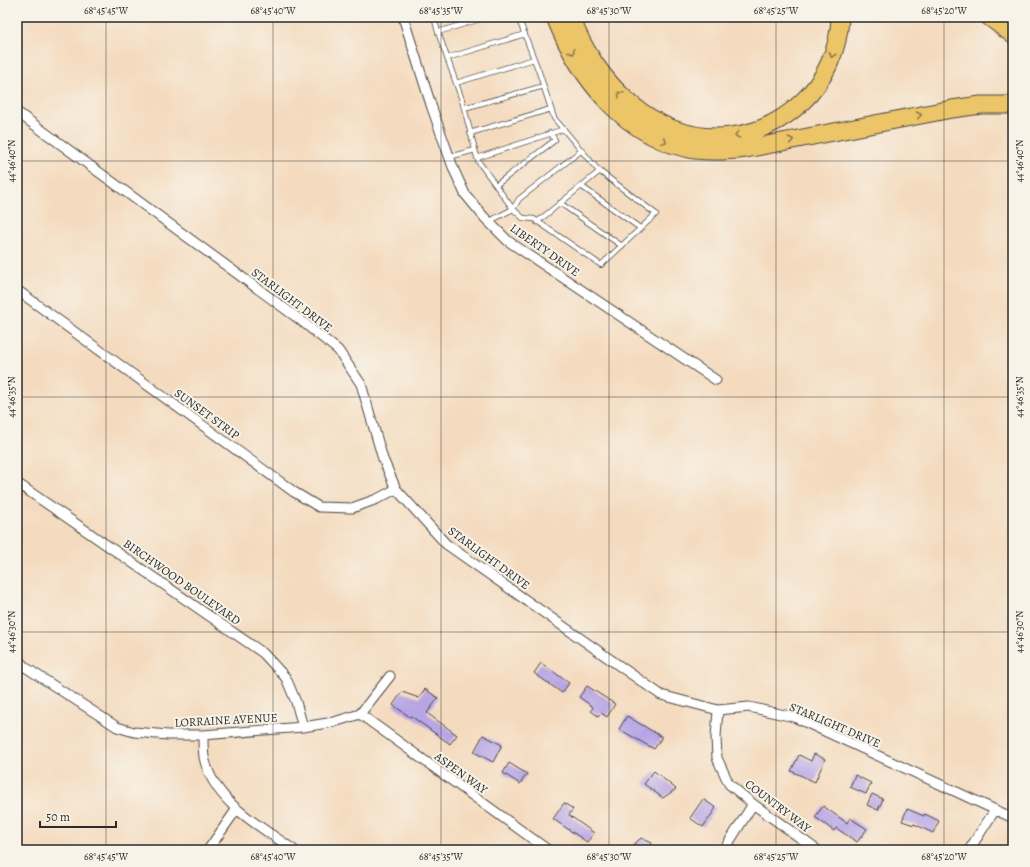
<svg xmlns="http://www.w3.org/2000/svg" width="1030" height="867" viewBox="0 0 1030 867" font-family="Alegreya,serif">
	<rect width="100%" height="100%" fill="#f7f3e8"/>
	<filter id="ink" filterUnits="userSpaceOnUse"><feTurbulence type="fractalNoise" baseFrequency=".025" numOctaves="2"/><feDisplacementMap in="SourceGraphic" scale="8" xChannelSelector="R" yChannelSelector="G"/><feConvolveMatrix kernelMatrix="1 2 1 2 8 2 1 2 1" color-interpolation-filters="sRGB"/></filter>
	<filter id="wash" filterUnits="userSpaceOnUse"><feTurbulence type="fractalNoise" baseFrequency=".012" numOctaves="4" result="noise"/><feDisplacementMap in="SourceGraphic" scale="16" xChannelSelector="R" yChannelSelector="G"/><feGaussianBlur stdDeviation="0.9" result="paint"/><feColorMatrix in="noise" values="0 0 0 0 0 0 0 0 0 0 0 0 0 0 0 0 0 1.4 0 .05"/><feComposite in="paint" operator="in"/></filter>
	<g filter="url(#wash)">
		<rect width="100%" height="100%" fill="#f4dbbf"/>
		<g id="blocks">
			<path fill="#b6a4e5" d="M541,663L569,683L562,693L534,673Z
				M587,686L615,704L607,717L601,713L598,716L591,711L593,707L579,697Z
				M425,689L438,698L427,713L457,735L450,744L411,716L410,717L393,705L402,692L419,698Z
				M627,716L662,737L654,749L619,729Z
				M483,735L502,745L493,762L474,752Z
				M814,754L825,759L815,782L791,771L799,755L811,761Z
				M509,763L527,774L520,784L503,773Z
				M654,771L676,789L663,798L644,784Z
				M855,775L871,783L866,794L850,787Z
				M872,794L883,799L878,810L867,805Z
				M703,799L716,808L703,827L690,818Z
				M564,803L573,809L569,815L594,833L587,842L553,819Z
				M823,806L847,823L850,818L867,829L857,842L836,828L834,831L815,817Z
				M907,809L924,816L925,814L939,821L933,833L914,824V825L902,821Z
				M641,838L652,843L649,850H628Z"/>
		</g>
	</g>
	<g filter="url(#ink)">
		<use href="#blocks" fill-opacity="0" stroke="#494541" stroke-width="1"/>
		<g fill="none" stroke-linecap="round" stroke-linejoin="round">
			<g stroke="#494541" stroke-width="6">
				<path id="service" d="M434,17L438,32
					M487,17L438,32L462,100L478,161L513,209L523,218L534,219L601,265L656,214L598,170L554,118L539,72L518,17
					M447,58L525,34
					M456,83L534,59
					M464,108L544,86
					M470,133L551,109
					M449,157L475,150
					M477,158L564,129
					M496,185L555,140L550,133
					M581,186L640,228
					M560,203L622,246
					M488,222L513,209L519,199L582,150
					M537,222L600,171"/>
			</g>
			<g stroke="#494541" stroke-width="11">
				<path id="minor" d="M403,17L432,108L454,170L465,194L484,217L508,241L716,380
					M17,112L299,319L338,350L361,384L383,459L396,489L446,544L661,695L718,710L749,707L794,717L1013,818
					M17,290L294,492L319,507L352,508L377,499L396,489
					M17,483L263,653L286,678L296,702L303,727
					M17,659L25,667L117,727L134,732L168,735H203L303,727L334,722L360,714L390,676
					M718,710L716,737L717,758L729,784L753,804L817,850
					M360,714L548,850
					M203,735C203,742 203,750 204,757C213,802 260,826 294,850
					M208,850L236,810
					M724,850L753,804
					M969,850L995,810"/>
			</g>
			<g stroke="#494541" stroke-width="19">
				<path id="motorway" d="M555,17C579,78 626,139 695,150C712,152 729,151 746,149L952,109L981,105H1013
					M571,17C595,83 656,145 731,136C757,133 782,121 801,103C825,81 839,49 840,17
					M989,17L1013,35"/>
			</g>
			<use href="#service" stroke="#fff" stroke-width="4.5"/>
			<use href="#minor" stroke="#fff" stroke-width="9"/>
			<use href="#motorway" stroke="#ecc569" stroke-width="17"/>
		</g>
		<defs><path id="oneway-chevron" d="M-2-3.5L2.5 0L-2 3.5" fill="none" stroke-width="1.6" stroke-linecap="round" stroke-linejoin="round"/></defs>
		<g stroke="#8c784a">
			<use href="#oneway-chevron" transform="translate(572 52) rotate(61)"/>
			<use href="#oneway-chevron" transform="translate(832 55) rotate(109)"/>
			<use href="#oneway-chevron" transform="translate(620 94) rotate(-135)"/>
			<use href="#oneway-chevron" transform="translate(919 115) rotate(-11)"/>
			<use href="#oneway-chevron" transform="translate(737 135) rotate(170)"/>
			<use href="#oneway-chevron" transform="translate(791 140) rotate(-11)"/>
			<use href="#oneway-chevron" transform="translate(664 141) rotate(23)"/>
		</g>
	</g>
	<path fill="none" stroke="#2b2b2b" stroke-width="1" stroke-opacity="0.45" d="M106,17V850M273,17V850M441,17V850M609,17V850M776,17V850M944,17V850M17,161H1013M17,397H1013M17,632H1013"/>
	<g text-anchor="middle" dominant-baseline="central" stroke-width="4" stroke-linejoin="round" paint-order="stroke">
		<g font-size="12" fill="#2b2b2b" stroke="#f7f3e8">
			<text transform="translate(545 250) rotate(35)">LIBERTY DRIVE</text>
			<text transform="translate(292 300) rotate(37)">STARLIGHT DRIVE</text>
			<text transform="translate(207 414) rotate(36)">SUNSET STRIP</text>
			<text transform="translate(489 558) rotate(36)">STARLIGHT DRIVE</text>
			<text transform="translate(182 582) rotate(35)">BIRCHWOOD BOULEVARD</text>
			<text transform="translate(226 720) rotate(-3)">LORRAINE AVENUE</text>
			<text transform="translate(835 725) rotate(23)">STARLIGHT DRIVE</text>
			<text transform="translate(461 773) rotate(36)">ASPEN WAY</text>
			<text transform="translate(778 806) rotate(37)">COUNTRY WAY</text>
		</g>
	</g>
	<rect width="1030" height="867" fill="none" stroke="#f7f3e8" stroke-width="44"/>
	<path d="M40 821v6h76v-6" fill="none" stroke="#2b2b2b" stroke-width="2"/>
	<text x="46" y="821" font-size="12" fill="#2b2b2b" stroke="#f7f3e8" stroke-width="3" paint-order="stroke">50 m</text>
	<rect x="22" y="22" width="986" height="823" fill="none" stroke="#2b2b2b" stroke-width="1.5"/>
	<g font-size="10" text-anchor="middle" fill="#2b2b2b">
		<text x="106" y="14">68°45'45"W</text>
		<text x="273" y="14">68°45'40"W</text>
		<text x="441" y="14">68°45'35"W</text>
		<text x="609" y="14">68°45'30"W</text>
		<text x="776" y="14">68°45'25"W</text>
		<text x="944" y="14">68°45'20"W</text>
		<text transform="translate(11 161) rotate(-90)" y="4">44°46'40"N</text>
		<text transform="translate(1019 161) rotate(-90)" y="4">44°46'40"N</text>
		<text transform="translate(11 397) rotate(-90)" y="4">44°46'35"N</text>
		<text transform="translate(1019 397) rotate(-90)" y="4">44°46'35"N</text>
		<text transform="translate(11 632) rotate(-90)" y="4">44°46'30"N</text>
		<text transform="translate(1019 632) rotate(-90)" y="4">44°46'30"N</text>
		<text x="106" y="860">68°45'45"W</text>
		<text x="273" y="860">68°45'40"W</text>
		<text x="441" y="860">68°45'35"W</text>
		<text x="609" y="860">68°45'30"W</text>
		<text x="776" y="860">68°45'25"W</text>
		<text x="944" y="860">68°45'20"W</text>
	</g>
</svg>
